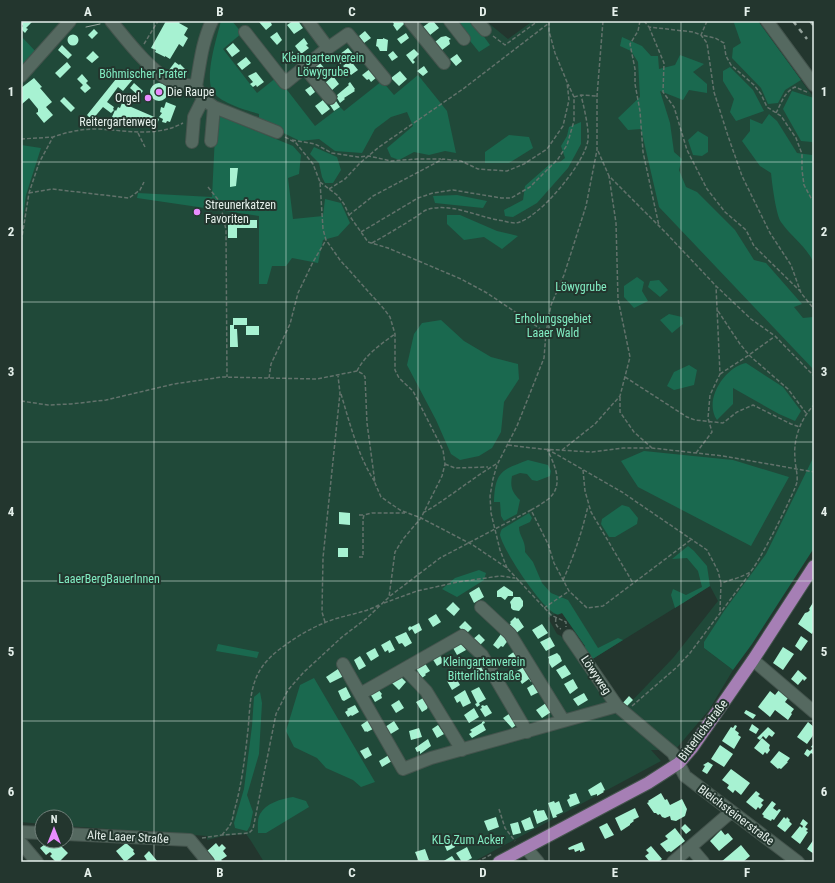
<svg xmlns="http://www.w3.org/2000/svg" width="835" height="883" viewBox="0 0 835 883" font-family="'Roboto Condensed',sans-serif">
	<rect width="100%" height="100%" fill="#23362e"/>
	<path fill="#204939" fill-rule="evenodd" d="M21,21H486L508,39L530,23V21H758L814,98V548L704,648L733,670L709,710L675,750H651L661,761L473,862H264L251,841L246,834L223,836L207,840V836L66,826V817H42V824L21,822ZM710,586L718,601L673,658L627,706L596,708L605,703L606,701L561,636L557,634L548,618L555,614L558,615L562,613L585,646L584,652L591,660Z"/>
	<path fill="#1a694f" d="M221,21H232L242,33L223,49L257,93L277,77L315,126L340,107L344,111L382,81L394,95L418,75L447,111L456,153L445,151L429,155L414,152L399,160L391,157L387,148L413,126L407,112L391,117L375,129L362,153L335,151L319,139L300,141L259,121V114C246,110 223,104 214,93C203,80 217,37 221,21Z
		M454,21H468L482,34L490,45L479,52Z
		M735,21H758L801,80L785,90L778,103L768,104L761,88L732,58L733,48L741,43L734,23Z
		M21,36L37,53L21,71Z
		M622,37L642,46L651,56H658L659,69L675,65L680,55L704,64L693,72L707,84V93L689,90L683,100L660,91L670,123L674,152L682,159L679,170L686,187L697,192L735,230L754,260L766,263L802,304L794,307L803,318L813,317L814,319V370L659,207L641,129L628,130L618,118L640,97L638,62L631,51L620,46Z
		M730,67L753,90L764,111L736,121L730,112L734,99L723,81V71Z
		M792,91L814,98V147L812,142L801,141L783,109Z
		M769,114L777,121L797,153L812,155L814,151V264C807,246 792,238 781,222C776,215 772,183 771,173L760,166L742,141L750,131V119L762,124Z
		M217,115L293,146L301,155L299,174L288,178L293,219L323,216L325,199L341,203L350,223L338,236L323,240L318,263L292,258L286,266H272L267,284H259V216L137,198L138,193L212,197L215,135Z
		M581,122V144L568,168L537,203L513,217L505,216L504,210L523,200L525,186L550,164L560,162L565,158L561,146L567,136L569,127Z
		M698,131L708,137V152L702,156L693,155L688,140Z
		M509,135L529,137L533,148L509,163H485V152Z
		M21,145L41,148L26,195L21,231Z
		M314,147L337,157L341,170L333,183H325L322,177L319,163L310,154Z
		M457,195L487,201L483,208L435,203L433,196Z
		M447,215H460L497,231L518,236L502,249L484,237L464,240L447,224Z
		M637,277L644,282L642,291L648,301L634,308L624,297V286Z
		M659,280L668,290L660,297L648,287L650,281Z
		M669,314L682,317L683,324L672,333L660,320Z
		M441,320L464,341L491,357L518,364L519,379L504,402L501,432L492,448L479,456L460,460L451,454L436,420L407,365L414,334L422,323Z
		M746,363L783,387L801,411L795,421L779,414L733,388V404L717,420C703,400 725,367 746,363Z
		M689,365L697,370L694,385L674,390L667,386L674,372Z
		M644,451L733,460L789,477L751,546L638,487L621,461Z
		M814,456V548L752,644L733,670L704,648V642L724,611L766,554Z
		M528,460L548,465L551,471L550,476L537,481L532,480L527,474L520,473L512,476C510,487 512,492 520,500L517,514L504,521L501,516L500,502H494C495,471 502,470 528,460Z
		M622,505L629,507L638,518L637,524L615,537H609L601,524L602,519Z
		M529,513L532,518L530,522L519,527C519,537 526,540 525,552L533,562L542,583L551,593L568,600L598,648L618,638L623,640L591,660L584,652L585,646L562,613C559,614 558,615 556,614C542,609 503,550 500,535C500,534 501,530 502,529Z
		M688,546L694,551L707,566L710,586L675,608L671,595L673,589L686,595L702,587L698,571L687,558L672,559Z
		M479,570L486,573L484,580L457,597L442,589L455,578Z
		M218,644L259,652L257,658L216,651Z
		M314,678L375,782L361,787L353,780L326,768L317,758L294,747L286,731L300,685Z
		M260,692L262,703L259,754L247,795L253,812L250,826L247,831L235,828L234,823L244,789L252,726L254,697Z
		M293,797L306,801L309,807L266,833H258C258,828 257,819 260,814C266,803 281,799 293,797Z"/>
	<path fill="#a7f2d2" d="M21,21L32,22L26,28L28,29L25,33L21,29L23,26L21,23Z
		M166,21H180L179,23L188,28L184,35L188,38L183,47L179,44L170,59L165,56V57L155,52L156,50L151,48Z
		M260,21H270L272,25L266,30L259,22Z
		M293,21H298L303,28L294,34L287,25Z
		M392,21H403L405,23L397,31L393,25L394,24Z
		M431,21H433L439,28L430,35L423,27Z
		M94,29L98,33L92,39L88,35Z
		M365,31L371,38L364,43L359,36Z
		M277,32L282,40L277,45L270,37Z
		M406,33L409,38L401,44L397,39Z
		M67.5 40a5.5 5.5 0 1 1 11 0a5.5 5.5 0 1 1-11 0Z
		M446,36L451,39L449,40L450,44L442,50L435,42L441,37Z
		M304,38L308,44L306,45L309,48L301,54L295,46Z
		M383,38L388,40L387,51H380L378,47L376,46L377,39H383Z
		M233,43L240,51L232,57L226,49Z
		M62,45L72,55L68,59L58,50Z
		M348,48L353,54L340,64L335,58Z
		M414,49L419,54L413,60L415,62L413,64L406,55Z
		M93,51L99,57L92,63L86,58Z
		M292,51L298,60L293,64L286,56Z
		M393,51L398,57L392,61L388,55Z
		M457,54L462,61L456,66L450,59Z
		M246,57L251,63L242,70L237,64Z
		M350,60L358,70L351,75L343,66Z
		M67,62L71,67L60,78L55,73Z
		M175,62L179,65L180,64L186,70L181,78L169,70Z
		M319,62L326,70L318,76L312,68Z
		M424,66L428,72L423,76L417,71Z
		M371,68L377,77L371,82L369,79L367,80L362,75Z
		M124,69L134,78L123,91L118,87L107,102L114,107L113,109L114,110L111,113L103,107L92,120L87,115Z
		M400,71L407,79L399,86L391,78Z
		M256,72L264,82L257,87L256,85L253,87L250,84L253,82L248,76Z
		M82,74L88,81L86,83L91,88L85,93L80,88L83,85L77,79Z
		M333,76L339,84L331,91L325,83Z
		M34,78L42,87L40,88L52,102L46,107L53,115L44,123L36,113L38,112V109L29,98L22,104L21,103V88Z
		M350,82L355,89L354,90L355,91L344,98L345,99L340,103L337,98L338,97L337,95L349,85L348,84Z
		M150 92a9 9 0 1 1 18 0a9 9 0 1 1-18 0Z
		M134,83L143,91L139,96L130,88Z
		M311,86L315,92L310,96L305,90Z
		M64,97L75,108L71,112L60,101Z
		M334,98L340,107L334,111L328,102Z
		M323,100L330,109L322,115L315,106Z
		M166,102L176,106L170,122L167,121L166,123L162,122L163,119L159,117L162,113L160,112L161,107L164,108Z
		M122,103L159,119L156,127L149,126V127L126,118L124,122L112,117L115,110L116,111L118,107L120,108Z
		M230,168H238L236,186L230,187Z
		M228,215H237V220H257V228H237V238H228Z
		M233,318H247V325H233Z
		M230,325H234V329H237L238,347H230Z
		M246,326H259V335H246Z
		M339,512L350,513V525L339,524Z
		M338,548H348V557H338Z
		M504,586L513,592V596H508L505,600L501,597H497V591Z
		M479,587L484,597L474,603L469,593Z
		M514,597H520L523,601V606L519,611L513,610L511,608V605L510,602Z
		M814,601L813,615L814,616V630L812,634L798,624L805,613L808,612L810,610L809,609Z
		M453,602L460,609L454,616L446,609Z
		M436,614L441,622L433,627L428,619Z
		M515,617L517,619L518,618L524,627L515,634L509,625L511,623L510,622Z
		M465,621L472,628L466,634L459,627Z
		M419,623L422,630L415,634L412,629L409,631L408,628L410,626L411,627Z
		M542,624L548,633L538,639L532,630Z
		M406,632L412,643L405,647L402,643L399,644L395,637Z
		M479,634L485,640L479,646L472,640Z
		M501,634L509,639L503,647L501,646L498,649L493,645Z
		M801,636L808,641L801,651L795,646Z
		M550,637L555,646L546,651L540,642Z
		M390,640L395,650L389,653L388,650L385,652L381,645Z
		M460,641L466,650L457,655L452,646Z
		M783,647L794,654L783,670L773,663Z
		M375,648L379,656L371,661L366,653Z
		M515,651L521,663L511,667L507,660L509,658L508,656Z
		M557,653L560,656L562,661L552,668L549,663V659L548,657Z
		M439,654L444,662L437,666L432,658Z
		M360,656L366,666L359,670L354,660Z
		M479,661L484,671H483L485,675L479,679L471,666Z
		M424,662L430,671L425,674L426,675L422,678L416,668Z
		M565,665L571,674L562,679L556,670Z
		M524,667L531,679L533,678L532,682H531L529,679L522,684L515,672Z
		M338,669L344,676L330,683L326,677Z
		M798,670L807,678L804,681L803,679L798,685L791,679Z
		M399,675L406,682L399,690L390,681Z
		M455,676L460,685L452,690L447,681Z
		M573,679L578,688L570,694L564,684Z
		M535,683L539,692L531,696L527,688Z
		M346,687L351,697L344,701L342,700L338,691Z
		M479,687L486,699L479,703L480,705L477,707L475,704L477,703L471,691Z
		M377,688L382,694L381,695L382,698L375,702L369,692Z
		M465,690L471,703L463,707L460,701L457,703L454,697Z
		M779,690L788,698L785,702L794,709L791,713L792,714L788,720L775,710L770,717L758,707L770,691L775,695Z
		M584,693L588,700L578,706L573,699Z
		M629,696L633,700L625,708L621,705Z
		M425,697L429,705L428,706L427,709L422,712L416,702Z
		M399,700L404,708L396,713L391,705Z
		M546,703L551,712L542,718L536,710Z
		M355,705L359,712L352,716L351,715L348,717L345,712L348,710L347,709Z
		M483,705L484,706L487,705L492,713L485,717L480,709L482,708L481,706Z
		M474,708L479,717L469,723L464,715Z
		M746,710L756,715L753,719L744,713Z
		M512,712L519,723L512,728L503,718Z
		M370,719L374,726L372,727L373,729L367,732L366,731L365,732L361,725Z
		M394,721L399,729L389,735L385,727Z
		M484,721L485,723L483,724L486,730L472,738L469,734L472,732L470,730L482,723V722Z
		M808,722L814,727V734L807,744L797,737Z
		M752,724L759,729L756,734L749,730Z
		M438,725L444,734L437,738L432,729Z
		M735,725L737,726L735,730L739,733L738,735L741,737L734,749L722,741L731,727L733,728Z
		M768,727L775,733L772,737L769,735L766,739L763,736L760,740L757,738Z
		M419,728L422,737L411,740L409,731Z
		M762,738L770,745L769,748L770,750L767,754L765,752L763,755L754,748Z
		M428,739L431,746L420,754V751L417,752L415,748Z
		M814,743V755L811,753L808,757L804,754L807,749L810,751L813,748L811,747Z
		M720,745L733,754L724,767L711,759Z
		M368,747L372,755L365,759L360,751Z
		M779,751L790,758L787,762H788L781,769L779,768L778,769L770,762Z
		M389,755L392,761L382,767L379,761Z
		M708,762L713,765L707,774L702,771L705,766L703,765Z
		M731,769L750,783L741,795L735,790L733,793L727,788L729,785L722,780Z
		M601,782L605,790L603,791L604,792L597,796V794L591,796L588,790Z
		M756,791L760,794L758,796L764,800L761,803L763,805L760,809L758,807L756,810L746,802Z
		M576,793L580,803L570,807L567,800L570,798L569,795Z
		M661,793L665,800L667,799L670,805L682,799L687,809L685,816L676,821L671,820L670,816L665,818L662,817L660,814L658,815L656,813H654L647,803L649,802L648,801Z
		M554,801L555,803L559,801L563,812L556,815L557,817L553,818L548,803Z
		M772,801L776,804L773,808L777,811L779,809L781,810L774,820L772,819L771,821L763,817L764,816L762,814Z
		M635,808L639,817L633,820L634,821L630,824V825L621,831L615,818Z
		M537,809V811L544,810L548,819L537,824L533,811Z
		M496,817L499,827L488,831L484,821Z
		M530,817L534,828L525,831L521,821Z
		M784,817L786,819L787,817L790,820L789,821L792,824L785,832L777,826Z
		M803,819L808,823L805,827L808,829L806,831L808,832L800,844L791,837L800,826L802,828L803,826L800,824Z
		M518,822L521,833L513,835L510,824Z
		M607,823L614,835L605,839L599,827Z
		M685,824L691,830L686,834L681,828Z
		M675,828L685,841L671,852L669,851L667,852L660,844L668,839L665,836Z
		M721,830L725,835L728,833L733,839L719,851L710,841Z
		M814,839V854L807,849Z
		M452,840L455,847L447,851L444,844Z
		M49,841H54L59,847L61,846L68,853L59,862H56L50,856L52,854L50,852L46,855L40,848Z
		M582,842L585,850L580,852V850L575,852L574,849L569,850L568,848L572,846Z
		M126,843L134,850L133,851L135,854L125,862L116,851Z
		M216,843L219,847L222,844L226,848L223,851L227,856L221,860L223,862H214L206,852Z
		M741,845L750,856L743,862H721Z
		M651,846L662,859L658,862H650L645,856L649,853L646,850Z
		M467,847L472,858L465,862H462L456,853Z
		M425,849L429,860L419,862L415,852Z
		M149,851L158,862H148L144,856Z
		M452,856L456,862H442Z"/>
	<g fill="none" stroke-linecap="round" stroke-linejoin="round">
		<g stroke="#44544d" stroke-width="14">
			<path id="minor" d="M111,21C126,39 150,71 171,81C179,85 188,85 196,86
				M308,21L328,48L348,34L385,79
				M410,21L444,63
				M450,21L464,39
				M477,21L485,30
				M767,21L814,85
				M245,32L285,83L328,48
				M305,68L330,98
				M21,76L70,21
				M196,86L203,99L214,107L277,132
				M196,86C200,64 202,42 212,21
				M211,141L214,107
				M192,142L194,117L203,99
				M481,607L510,634L563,720
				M569,636L617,706L673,753L685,776L798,862
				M753,660L814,712
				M343,664L360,694
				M405,669L426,691L462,750
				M527,732L482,655L462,636L360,694L403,769L431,758L617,706
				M21,832L42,833
				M66,834L190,840L208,862
				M21,843L37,862
				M526,848L538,862
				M691,848L703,862
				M673,862L731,812"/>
		</g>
		<g stroke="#44544d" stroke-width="14">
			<path id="major" d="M499,862L648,783L679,763L692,748L753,660L814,566"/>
		</g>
		<path stroke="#62726b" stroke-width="1.5" stroke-dasharray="4 2" stroke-linecap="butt" d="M640,21L638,31L630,44L635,69V84L640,111L643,152L659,226
			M644,21L649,27L693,32L701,35L707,43L714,92L728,136L742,176L770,233L791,265L801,293L814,309
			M707,21L701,35L715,38L724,43L726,56L731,65L754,85L761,94L767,107L781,116L796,138L802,154V170L804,185L811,198L814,200
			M649,27L664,63L663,92L674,107L687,150L707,189L725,212L746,230L754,246L801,292
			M493,36L505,45L538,21
			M144,44L158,21
			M574,97L581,95L597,96
			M776,113C781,104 784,92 795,87L809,93
			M138,133L145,147
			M21,139L53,137
			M292,140L315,144L332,153L358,157L369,156L391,161L417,159H441
			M598,151L609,176L667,234L716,286L751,319L775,336L814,376
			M320,182L337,195L344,204L349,215L368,242L388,248L461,279L487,293L545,332
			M208,187L220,202L226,230L227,377
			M329,189L345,179L360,163L379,147L463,89L549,23
			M29,193L52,189L129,198L140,190L144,182
			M349,215L373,196L443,159L461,161L478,169L507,171L524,164L547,149L563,126L569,100L567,82L555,53L549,31V21
			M361,232L418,198L433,193L453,190L501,198H511L530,187L558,159L567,145L574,121V97L568,84
			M372,243C386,235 400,227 414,218C419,215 424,210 429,209C455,203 479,218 504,221C507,222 512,223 516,223C539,219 585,163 588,140C589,127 584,108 581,95
			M718,311L740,344L750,356L788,389L806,413
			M21,313V243L29,193L39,163L53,137C67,132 81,129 96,129C127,130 155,138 183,123
			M357,371C365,355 381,344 395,334
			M720,374L749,355L774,337
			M625,377L687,417L695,420L723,423L737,412L753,405L791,424L800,427
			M269,378L271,364L290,324L298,293L313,262L326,240
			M341,394C350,424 358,456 375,482
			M620,397V412L634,432L652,448
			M21,401L48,405L71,404L106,400L174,384L222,377L317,379L357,371L363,374L365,377L367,423L375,483L381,497L400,510L421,518L473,545L507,568L551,615L566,622V627
			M508,445L541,449L592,452L623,448H652L723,456L814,472
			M547,449L622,492L707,550L718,571L721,583C731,580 742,577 750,572C757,567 795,492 797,482C798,475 795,465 795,458C793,439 801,418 814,405
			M562,450L595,424L620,396L630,357L618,299L616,223L609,176
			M696,453L712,432L708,418L710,395L720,374L716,286
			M445,464L455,468L488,467
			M583,470L585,491L591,512L633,583
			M531,510C536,507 542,504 547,500C565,487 555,465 547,449
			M423,513C449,498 472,478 498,463
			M359,515H364
			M359,557H363V519L364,515L372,513H405
			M507,568L500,550L491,513L490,496L493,479L497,465L517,426L544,358L546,333L551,305L564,275L586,206L597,150V96L603,21
			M563,580C574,556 582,532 588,506
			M390,596L440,558L531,510L548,544L554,563L569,591L587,608L603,606L692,539
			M384,603L417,591L458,582L500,576L515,578
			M544,608L569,591
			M720,611L721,583
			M556,618C555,623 556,627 561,629
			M325,622L322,612L323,558L340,393L338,376
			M632,706L677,667L690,653L751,572
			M499,809L505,828L515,841
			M222,835C224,832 228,829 230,825C233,821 233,813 235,808C242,783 245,756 248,730C251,696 249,672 280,649C293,639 309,629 324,623C342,615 362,614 379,605
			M202,838L222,835L249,833L253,829L276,714L288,690L304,672L342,637L367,618L389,597L395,552L403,539L421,518L442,476L445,464L443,450L413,391L399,378L395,370V334L390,317L384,309L340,260L326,240L323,229L320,182L313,164L296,143L285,137
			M477,862L492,854"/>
		<use href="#minor" stroke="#556960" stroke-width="12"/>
		<use href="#major" stroke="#a67fb5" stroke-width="12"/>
		<path stroke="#94a39c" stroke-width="1" d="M86,27L100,24"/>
		<path stroke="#94a39c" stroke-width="2.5" stroke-dasharray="5 5" stroke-linecap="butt" d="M793,21L807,39
			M810,21L814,26"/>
	</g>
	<path fill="none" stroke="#e5f0eb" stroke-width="1" stroke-opacity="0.55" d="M154,21V862M286,21V862M418,21V862M549,21V862M681,21V862M21,162H814M21,302H814M21,442H814M21,581H814M21,721H814"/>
	<g fill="#e98dfe" stroke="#23362e" stroke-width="1.5">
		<circle cx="159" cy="92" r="4"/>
		<circle cx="148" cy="98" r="4"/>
		<circle cx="197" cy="212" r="4"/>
	</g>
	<g text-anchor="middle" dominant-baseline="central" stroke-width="4" stroke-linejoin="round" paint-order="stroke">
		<g font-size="12" fill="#81ecc2" stroke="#23362e">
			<text x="323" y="58">Kleingartenverein<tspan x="323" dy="14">Löwygrube</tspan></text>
			<text x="143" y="74">Böhmischer Prater</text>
			<text x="581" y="287">Löwygrube</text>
			<text x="553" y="319">Erholungsgebiet<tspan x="553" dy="14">Laaer Wald</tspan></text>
			<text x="109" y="579">LaaerBergBauerInnen</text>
			<text x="484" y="662">Kleingartenverein<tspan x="484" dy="14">Bitterlichstraße</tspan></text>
			<text x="468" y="840">KLG Zum Acker</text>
		</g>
		<g font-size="12" fill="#e5f0eb" stroke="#23362e" text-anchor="start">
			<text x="167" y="92">Die Raupe</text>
			<text x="140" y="98" text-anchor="end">Orgel</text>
			<text x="205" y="205">Streunerkatzen<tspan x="205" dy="14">Favoriten</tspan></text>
		</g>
		<g font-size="12" fill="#e5f0eb" stroke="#23362e">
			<text x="118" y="122">Reitergartenweg</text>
			<text transform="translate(596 675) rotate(56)">Löwyweg</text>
			<text transform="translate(703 730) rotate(-53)">Bitterlichstraße</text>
			<text transform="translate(736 815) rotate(37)">Bleichsteinerstraße</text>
			<text transform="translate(128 837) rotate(3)">Alte Laaer Straße</text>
		</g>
	</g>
	<rect width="835" height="883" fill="none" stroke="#23362e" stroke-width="44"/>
	<g transform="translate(54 829)"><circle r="19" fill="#23362e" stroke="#71807a"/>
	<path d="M0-3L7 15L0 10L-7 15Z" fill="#e98dfe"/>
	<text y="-6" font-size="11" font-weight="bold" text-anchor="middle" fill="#e5f0eb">N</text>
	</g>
	<rect x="22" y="22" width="791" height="839" fill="none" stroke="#e5f0eb" stroke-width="1.5"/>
	<g font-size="13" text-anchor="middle" font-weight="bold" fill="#e5f0eb">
		<text x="88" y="16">A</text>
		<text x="220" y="16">B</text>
		<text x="352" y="16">C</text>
		<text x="483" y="16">D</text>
		<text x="615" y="16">E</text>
		<text x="747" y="16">F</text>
		<text x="11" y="96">1</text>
		<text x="824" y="96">1</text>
		<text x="11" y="236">2</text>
		<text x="824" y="236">2</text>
		<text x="11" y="376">3</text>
		<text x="824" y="376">3</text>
		<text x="11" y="516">4</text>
		<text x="824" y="516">4</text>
		<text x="11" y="656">5</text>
		<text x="824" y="656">5</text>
		<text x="11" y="796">6</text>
		<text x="824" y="796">6</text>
		<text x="88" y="877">A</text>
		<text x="220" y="877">B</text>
		<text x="352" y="877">C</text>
		<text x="483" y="877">D</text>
		<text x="615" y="877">E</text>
		<text x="747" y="877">F</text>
	</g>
</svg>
